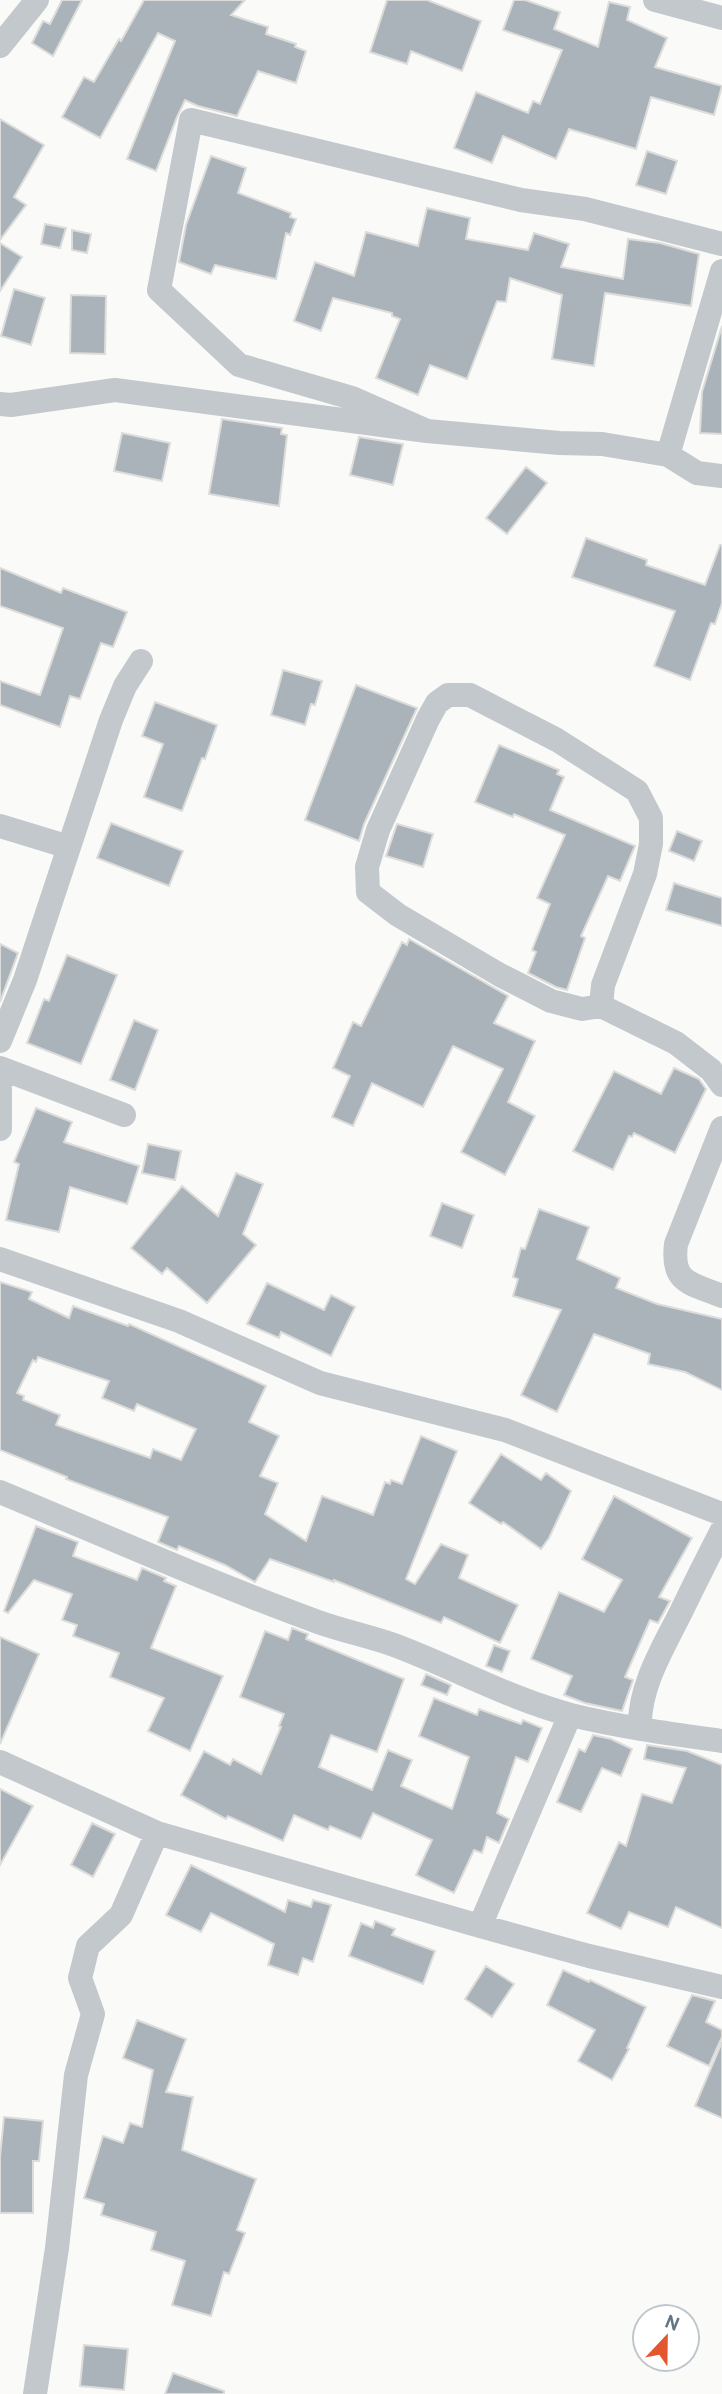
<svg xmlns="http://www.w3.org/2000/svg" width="722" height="2394" viewBox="0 0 722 2394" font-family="Overpass,sans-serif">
	<rect width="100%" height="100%" fill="#fafaf8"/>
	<path fill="#aab3b9" stroke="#dcdcda" stroke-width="2" fill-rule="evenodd" d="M62,0H82L53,56L32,43L43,21L50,24Z
		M144,0H245L231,15L268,27L266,34L296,44L295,47L306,51L296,83L258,71L237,116L198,106L185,100L177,117L156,171L127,159L175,41L158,33L100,138L62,117L84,77L94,82L119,39L121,41Z
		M387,0H427L481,21L462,71L411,51L407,64L370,52Z
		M514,0H525L560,12L554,29L598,47L609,2L630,7L627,20L667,38L655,67L722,86L714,115L651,97L636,149L569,129L556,159L503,136L492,163L454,148L476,92L528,113L533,101L540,104L562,50L503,30Z
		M0,119L44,145L14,197L26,205L0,240Z
		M647,151L677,161L666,194L636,185Z
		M211,156L246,168L238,193L291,213L290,217L296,219L290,235L286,233L276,279L215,265L211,274L179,262L186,225Z
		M427,208L470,218L466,239L528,250L534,233L569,244L561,267L623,279L628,239L660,243L699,254L691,306L605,293L594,366L552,359L562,295L510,278L506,302L497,301L467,379L430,365L418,395L376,378L400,319L392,316V313L333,298L321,331L294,321L315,262L354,276L366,232L418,246Z
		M45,224L66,228L60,248L41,244Z
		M72,230L91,234L87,253L72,250Z
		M0,243L22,257L0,291Z
		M14,289L45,298L31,345L1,336Z
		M71,295L106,296L105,354L70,353Z
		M722,326V434L700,433L702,392Z
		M222,419L282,428L281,434L287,435L279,506L209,494Z
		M122,433L170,443L162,481L114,471Z
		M359,437L403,444L393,485L350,475Z
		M526,467L547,483L507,534L486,518Z
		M586,538L647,560L646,565L705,585L720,545H722V603L715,624L711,623L690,680L654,666L675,611L572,577Z
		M0,568L61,593L63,588L127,612L113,647L101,643L80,699L70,696L60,727L0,705V681L40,695L63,628L0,606Z
		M283,670L322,681L315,705L311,704L305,725L271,715Z
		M356,685L417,708L364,824L359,841L305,820Z
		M155,702L217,725L205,759L202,758L182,811L144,797L163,744L142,736Z
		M499,745L559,770L557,774L564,777L550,810L635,846L620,881L608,876L581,936L585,938L567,990L556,987L528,973L536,952L532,950L550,904L537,898L565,835L514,814L513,817L475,802Z
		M111,823L183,851L169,886L97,858Z
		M397,824L433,834L423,867L386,856Z
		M677,831L702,841L694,861L669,851Z
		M674,883L722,898V926L666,910Z
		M409,939L508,996L494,1023L535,1041L508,1102L535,1116L505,1175L461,1152L503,1069L453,1046L423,1107L372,1083L353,1126L332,1117L350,1076L333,1068L353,1022L361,1026L402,942L407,945Z
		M0,944L18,953L0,1002Z
		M67,955L117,975L81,1064L27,1043L44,999L49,1001Z
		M134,1020L158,1030L135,1090L110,1080Z
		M674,1068L699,1079L706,1089L675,1153L634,1133L632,1137L629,1136L613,1170L573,1151L614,1071L661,1094Z
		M36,1108L72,1122L64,1142L139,1166L127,1204L70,1187L59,1232L6,1220L19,1164L14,1162Z
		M148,1144L181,1151L175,1180L142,1173Z
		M236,1173L263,1184L243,1234L256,1245L207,1303L167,1268L162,1274L131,1248L182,1186L218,1216Z
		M442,1203L474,1215L462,1248L430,1236Z
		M539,1209L589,1227L577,1259L620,1278L616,1288L657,1304L722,1319V1390L685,1372L648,1364L650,1354L594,1334L557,1412L521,1395L561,1310L513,1296L518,1279L513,1277L521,1248L525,1249Z
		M0,1282L32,1292L29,1299L69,1318L73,1306L128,1326L129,1324L266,1386L249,1422L279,1436L260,1476L278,1483L265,1514L306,1541L322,1496L373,1515L385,1482L390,1484L391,1480L402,1484L421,1436L457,1451L406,1579L415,1584L441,1544L468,1555L459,1578L518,1605L500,1643L444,1617L441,1623L334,1580V1582L270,1559L255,1582L225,1565L179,1546L177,1550L158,1542L168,1517L66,1479L67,1477L0,1450ZM38,1357L109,1381L102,1398L134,1411L137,1404L196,1429L181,1460L153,1449L150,1458L56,1425L60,1415L23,1400L24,1396L17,1393L33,1360L36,1362Z
		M267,1283L324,1310L331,1295L355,1307L331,1356L281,1332L279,1338L247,1324Z
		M501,1454L541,1480L546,1473L571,1491L549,1538L541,1549L503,1522L501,1524L469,1503Z
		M614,1496L692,1538L659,1597L670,1601L658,1623L650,1620L625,1677L633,1680L622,1711L585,1703L564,1695L572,1676L531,1659L559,1592L604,1612L622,1580L582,1559Z
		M36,1526L78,1542L73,1556L137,1580L142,1568L166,1578L164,1581L176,1586L151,1648L223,1676L190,1751L148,1731L164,1698L110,1677L119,1653L73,1636L77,1625L62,1620L72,1594L34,1580L8,1613L4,1611Z
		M292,1628L308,1634L306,1639L404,1679L377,1752L331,1735L319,1767L356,1783L372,1790L388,1750L412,1760L401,1786L452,1809L469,1757L419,1736L434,1698L477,1715L479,1709L521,1724L523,1720L542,1728L528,1762L516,1757L497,1813L509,1819L499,1843L487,1837L482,1853L474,1850L454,1893L416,1875L432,1840L373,1813L361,1839L330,1826L328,1830L294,1815L283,1841L228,1816L226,1819L181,1795L204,1751L230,1765L233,1759L261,1774L281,1727L279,1726L284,1714L240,1697L265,1631L288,1640Z
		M0,1637L39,1654L0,1744Z
		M494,1645L510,1651L502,1672L486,1666Z
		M426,1674L451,1685L447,1695L421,1685Z
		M593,1735L611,1739L632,1749L621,1776L602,1768L581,1812L557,1802L579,1749L585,1752Z
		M647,1745L687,1751L722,1765V1928L676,1907L668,1927L629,1912L621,1929L587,1913L619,1842L626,1846L642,1794L672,1803L686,1768L644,1759Z
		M0,1789L33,1806L0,1865Z
		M92,1823L115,1834L93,1877L71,1865Z
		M191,1865L285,1912L288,1900L311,1907L313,1900L331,1905L313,1962L303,1958L298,1975L268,1965L274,1944L211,1913L201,1932L166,1915Z
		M375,1921L395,1929L392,1935L435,1951L423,1984L349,1956L361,1923L373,1928Z
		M486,1966L514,1984L492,2017L465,1999Z
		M563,1970L589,1982L590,1980L646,2007L627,2048L629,2049L612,2080L578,2061L595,2030L547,2005Z
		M692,1995L715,2001L706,2022L722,2030V2037L709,2066L667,2046Z
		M137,2020L186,2039L166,2092L193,2097L182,2150L256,2179L237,2230L245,2233L229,2274L224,2272L211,2316L172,2305L185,2261L151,2250L156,2232L101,2215L104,2204L84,2198L103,2136L123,2143L130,2123L142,2127L153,2070L123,2058Z
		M722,2042V2118L695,2106Z
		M4,2117L43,2121L39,2161H33V2213H0V2157Z
		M84,2345L128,2349L124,2390L80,2386Z
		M173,2373L224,2391V2394H165Z"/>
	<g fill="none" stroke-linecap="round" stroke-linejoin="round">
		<path stroke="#c3c8cc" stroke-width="24" d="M655,0L722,18
			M0,46L37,0
			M0,404L11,405L115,390L427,431L559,443L602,444L668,455L697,473L722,476
			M427,431L352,398L239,365L159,290L191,120L521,200L585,209L722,244
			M668,455L722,271
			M0,826L69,847
			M601,1006L603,985L645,874L651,844V818L637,791L557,740L470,695H448L437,703L428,719L378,830L367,867L368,892L398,915L500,975L551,1001L582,1009L601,1006L676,1043L711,1070L722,1085
			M0,1041L25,980L111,720L125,686L141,661
			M0,1068L124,1115
			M0,1089V1129
			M722,1128L676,1244C671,1284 691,1283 722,1296
			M0,1259L179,1321L320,1383L505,1430L722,1514
			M0,1492C106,1536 211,1583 318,1622C343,1631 369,1636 394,1645C453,1667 510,1699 571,1715C620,1727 672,1734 722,1741
			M640,1729C638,1688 663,1648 681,1612C694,1585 708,1557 722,1530
			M0,1762L157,1833L480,1926L589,1956L722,1987
			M480,1926L570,1715
			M35,2394L57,2248L76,2075L93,2014L80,1978L88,1946L121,1915L157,1833"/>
	</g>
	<g transform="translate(666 2338) rotate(22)"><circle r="33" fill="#ffffff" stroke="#c1c8cd" stroke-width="2"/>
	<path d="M0-5L12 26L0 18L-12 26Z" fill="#e4572e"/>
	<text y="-10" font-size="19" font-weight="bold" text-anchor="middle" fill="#657683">N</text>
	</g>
</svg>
